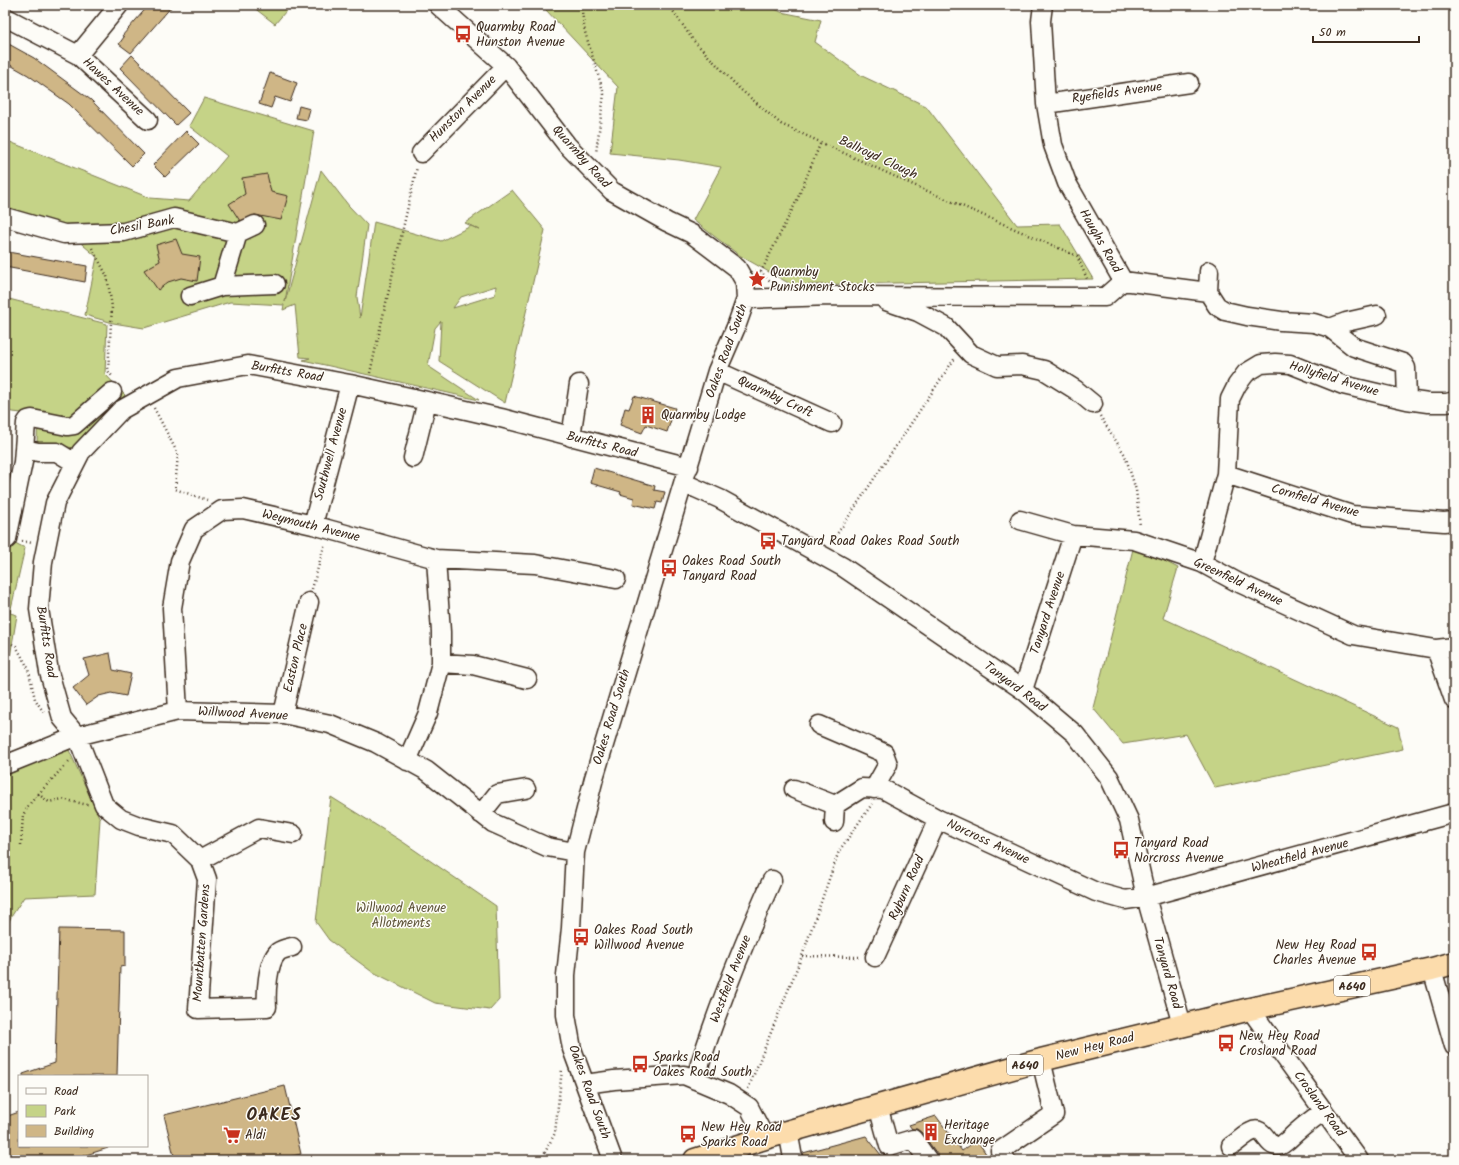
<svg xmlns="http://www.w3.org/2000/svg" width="1459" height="1165" viewBox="0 0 1459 1165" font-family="Kalam,sans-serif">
	<rect width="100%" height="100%" fill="#fdfcf7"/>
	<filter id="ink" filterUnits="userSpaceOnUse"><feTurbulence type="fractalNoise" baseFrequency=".025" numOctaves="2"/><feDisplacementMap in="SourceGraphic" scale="8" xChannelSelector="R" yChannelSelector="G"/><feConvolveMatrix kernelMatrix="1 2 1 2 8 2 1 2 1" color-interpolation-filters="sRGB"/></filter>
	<g filter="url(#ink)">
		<path fill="#c5d387" stroke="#807e52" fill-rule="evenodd" d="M255,5H291L275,24L253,7Z
			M543,5H767L781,12L821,20L815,42L862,76L926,106L1017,225L1060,224L1093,279L792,285L739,255L693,220L721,167L679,160L610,153L618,87L546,10Z
			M204,98L314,131L285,302L321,170L349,206L367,225L357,297L360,318L374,222L441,241L471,226L480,230L465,223L512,190L545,230L505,403L439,361L441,321L435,328L428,366L479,400L303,360L310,358L300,357L295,305L283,310L284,305L230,302L144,328L113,323L85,315L97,257L62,227L5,211V140L150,198L189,201L227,156L189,126ZM496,286L495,295L453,308L461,297Z
			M5,298L107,324L105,374L125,395L74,448L37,442L38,415L5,411Z
			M5,538L25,548L10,613L17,615L5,687Z
			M1134,545L1178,568L1163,618L1398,727L1403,749L1215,788L1186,734L1123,744L1093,708Z
			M65,741L100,819L95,894L24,897L11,917L5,931V765Z
			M331,797L403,842L496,906L499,1000L490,1010L435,1003L371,971L329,940L316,922Z"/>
		<path fill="#cfb686" stroke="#3b2a1e" d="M149,5H173L131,53L119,44L124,37L122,36Z
			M5,42L34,58L91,100L144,154L132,166L69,104L28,75L5,62Z
			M132,55L189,113L176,125L120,68Z
			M270,73L297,83L290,102L275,97L271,108L259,104Z
			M299,106L310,109L307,120L296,118Z
			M186,131L199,144L165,177L153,165Z
			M267,174L271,192L288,196L281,220L255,215L240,221L229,204L245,194L242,178Z
			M176,239L182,254L200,257L197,281L181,278L168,282L158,290L144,270L160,261L156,245Z
			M8,252L87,266L85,282L5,267Z
			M634,396L675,408L667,432L646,425L642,433L620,425L625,408L629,409Z
			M594,468L655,486L654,490L665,492L662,503L657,502L655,509L633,504L634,498L620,494L621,492L590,483Z
			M110,653L113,670L131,674L126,696L111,693L99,696L86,705L73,688L89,675L84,659Z
			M59,929L125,930V966L120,967L117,1076H23V1074L55,1063Z
			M285,1086L301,1154L276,1160H175L164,1115Z
			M19,1112V1146H108V1148L83,1156L84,1160H8L5,1151V1117Z
			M936,1116L962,1151L977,1140L990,1160H938L937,1154L922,1133L917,1129H912L909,1125Z
			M866,1136L885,1160H805L803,1153Z"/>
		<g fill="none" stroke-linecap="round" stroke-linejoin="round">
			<g stroke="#3b2a1e" stroke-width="21">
				<path id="minor" d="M438,5L506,66L567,145L612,191L667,222L692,234L737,268L745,282L746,299L736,327L717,371L594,778L575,852L571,928L566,975V1015L572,1049L613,1160
					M5,17L78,55L148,120
					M78,55L119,5
					M1046,104L1189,83
					M421,153L506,66
					M5,217L64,234L124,232L174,218L238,233L255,225
					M1123,281L1208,292L1209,271
					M222,286L238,233
					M1208,292L1217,306L1225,311L1247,316L1281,321L1314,323L1330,328L1346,322L1377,315
					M190,296L222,286L275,284
					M746,299L831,296L1105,297L1123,281L1067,183L1053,145L1046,104L1041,21L1043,5
					M886,301L918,312L946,327L971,354L997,366L1022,365L1044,370L1076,390L1093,404
					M1330,328L1354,347L1403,363L1406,368L1407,400
					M717,371L832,423
					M571,437L579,384
					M24,449L38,452H57L75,463
					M413,458L427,401
					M1226,474L1352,515L1444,522L1454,521
					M684,483L720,499L843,567L1023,690L1075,734L1109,777L1129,820L1146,897L1182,1025
					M1020,520L1073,535L1134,540L1202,563L1237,582L1353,635L1436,649L1454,647
					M313,525L350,384
					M7,539L23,462L26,423L28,420L32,419L67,426L74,425L112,392
					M1202,563L1226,474L1230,399L1237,385L1246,373L1261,364L1275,363L1290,364L1343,385L1407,400L1428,403H1447L1454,401
					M1436,649L1454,700
					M441,663L473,665L527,679
					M1023,690L1073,535
					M178,711L172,608L180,561L194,529L222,510L243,509L313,525L436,559L535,564L616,579
					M283,714L309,602
					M819,725L884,753L888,764L874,789
					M407,761L428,713L441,663V632L436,559
					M5,765L77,736L178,711L283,714L330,724L376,743L427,771L493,823L547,847L575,852
					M794,789L835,805
					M481,814L497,794L526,789
					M834,822L835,805L862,788L883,789L938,819L1096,892L1125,900L1146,897L1454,813
					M200,860L259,828L293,834
					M292,947C288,948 282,949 278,952C267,963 266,993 267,1007L198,1009L207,879L200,860L173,834L139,826L121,819L104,805L77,736L62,718L49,672L39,609L43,562L55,503L81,452L121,410L178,378L248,365L350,384L427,401L501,418L689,467
					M875,957L938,819
					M1432,969L1454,1046
					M1250,1009L1359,1160
					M695,1080C716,1011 743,945 772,880
					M585,1084L614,1080L684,1075L729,1094L749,1107L765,1138
					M878,1106L889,1146L913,1139L928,1160
					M788,1131L793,1158L795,1160
					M1231,1146C1238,1142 1244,1135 1251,1132C1264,1124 1266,1147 1278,1146C1282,1146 1285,1142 1288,1140C1299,1129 1311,1120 1324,1111
					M1006,1160L1000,1151L1054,1114L1041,1060"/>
			</g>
			<g stroke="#3b2a1e" stroke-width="25">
				<path id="highway" d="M695,1160L765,1138L1041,1060L1250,1009L1432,969L1454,963"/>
			</g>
			<path stroke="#3b2a1e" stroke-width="2.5" stroke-dasharray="1 3" stroke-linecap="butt" d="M581,5L585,32L604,94L596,153
				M669,5L693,40L740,89L781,124L909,183L1077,256L1088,281
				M92,248L107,276L112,307L108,371L112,376
				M756,271L761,272L771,282
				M761,272L797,200L821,142
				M370,373L417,167
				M154,408L178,454L175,489L207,500
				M1100,416L1125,455L1136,490L1140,526
				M22,541L32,543
				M831,543L955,358
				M312,589L325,543
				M12,644L16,646L28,668L35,699L44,713
				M38,794L49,802L62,799L88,805
				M21,845L23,815L31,802L71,759
				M802,956L860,957
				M748,1089L802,956L839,851L872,804
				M541,1160L555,1133L562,1069"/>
			<use href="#minor" stroke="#fdfcf7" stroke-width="18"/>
			<use href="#highway" stroke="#fcdcac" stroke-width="22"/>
		</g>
	</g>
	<defs>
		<g id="bus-bare" transform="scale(1.38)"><path d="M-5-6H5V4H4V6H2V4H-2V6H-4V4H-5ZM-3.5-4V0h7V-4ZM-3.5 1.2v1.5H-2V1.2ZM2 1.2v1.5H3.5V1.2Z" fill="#c8321e" stroke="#fdfcf7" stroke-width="2.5" paint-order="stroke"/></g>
		<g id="sight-bare" transform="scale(1.38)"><path d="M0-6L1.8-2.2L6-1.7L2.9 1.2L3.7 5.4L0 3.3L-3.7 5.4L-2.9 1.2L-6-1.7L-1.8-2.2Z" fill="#c8321e" stroke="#fdfcf7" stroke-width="2.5" paint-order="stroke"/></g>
		<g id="building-bare" transform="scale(1.38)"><path d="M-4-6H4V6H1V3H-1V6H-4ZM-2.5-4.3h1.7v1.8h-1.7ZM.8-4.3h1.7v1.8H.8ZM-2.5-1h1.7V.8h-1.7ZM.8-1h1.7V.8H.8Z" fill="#c8321e" stroke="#fdfcf7" stroke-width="2.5" paint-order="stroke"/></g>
		<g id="supermarket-bare" transform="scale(1.38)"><path d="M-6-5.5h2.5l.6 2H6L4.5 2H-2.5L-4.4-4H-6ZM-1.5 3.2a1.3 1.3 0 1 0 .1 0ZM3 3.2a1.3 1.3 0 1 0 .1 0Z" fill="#c8321e" stroke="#fdfcf7" stroke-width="2.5" paint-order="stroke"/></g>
	</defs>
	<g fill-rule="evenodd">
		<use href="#bus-bare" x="463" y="34"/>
		<use href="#sight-bare" x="757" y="279"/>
		<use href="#building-bare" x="648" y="415"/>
		<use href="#bus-bare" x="768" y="541"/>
		<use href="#bus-bare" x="669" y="568"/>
		<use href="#bus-bare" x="1121" y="850"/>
		<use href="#bus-bare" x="581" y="937"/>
		<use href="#bus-bare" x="1369" y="952"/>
		<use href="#bus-bare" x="1226" y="1043"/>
		<use href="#bus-bare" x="640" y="1064"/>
		<use href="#building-bare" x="931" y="1132"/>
		<use href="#bus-bare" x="688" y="1134"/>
		<use href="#supermarket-bare" x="232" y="1135"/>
	</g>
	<g text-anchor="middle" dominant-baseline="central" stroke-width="3" stroke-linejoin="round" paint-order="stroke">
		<g fill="#fdfcf7" stroke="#75695f" stroke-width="1">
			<rect x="1334" y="976" width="36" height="20" rx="3"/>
			<rect x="1007" y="1055" width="36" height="20" rx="3"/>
		</g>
		<g font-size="12" font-weight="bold" fill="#3b2a1e">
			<text x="1352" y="986">A640</text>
			<text x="1025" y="1065">A640</text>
		</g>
		<g font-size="13" fill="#3b2a1e" stroke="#fdfcf7" text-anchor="start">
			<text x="476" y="27">Quarmby Road<tspan x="476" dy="15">Hunston Avenue</tspan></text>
			<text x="770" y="272">Quarmby<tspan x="770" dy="15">Punishment Stocks</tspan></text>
			<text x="661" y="415">Quarmby Lodge</text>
			<text x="781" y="541">Tanyard Road Oakes Road South</text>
			<text x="682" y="561">Oakes Road South<tspan x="682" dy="15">Tanyard Road</tspan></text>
			<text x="1134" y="843">Tanyard Road<tspan x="1134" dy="15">Norcross Avenue</tspan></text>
			<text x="594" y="930">Oakes Road South<tspan x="594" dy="15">Willwood Avenue</tspan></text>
			<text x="1356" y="945" text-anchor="end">New Hey Road<tspan x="1356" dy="15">Charles Avenue</tspan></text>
			<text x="1239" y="1036">New Hey Road<tspan x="1239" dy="15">Crosland Road</tspan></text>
			<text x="653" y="1057">Sparks Road<tspan x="653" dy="15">Oakes Road South</tspan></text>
			<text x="944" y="1125">Heritage<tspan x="944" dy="15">Exchange</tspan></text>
			<text x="701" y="1127">New Hey Road<tspan x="701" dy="15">Sparks Road</tspan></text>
			<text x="245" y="1135">Aldi</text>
		</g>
		<g font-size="13" fill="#3b2a1e" stroke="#fdfcf7">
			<text transform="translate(113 87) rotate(43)">Hawes Avenue</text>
			<text transform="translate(1117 93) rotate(-8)">Ryefields Avenue</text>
			<text transform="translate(463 109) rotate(-45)">Hunston Avenue</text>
			<text transform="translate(581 157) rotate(48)">Quarmby Road</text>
			<text transform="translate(878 158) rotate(25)">Ballroyd Clough</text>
			<text transform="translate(142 226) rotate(-10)">Chesil Bank</text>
			<text transform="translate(1100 241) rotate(60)">Haughs Road</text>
			<text transform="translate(727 351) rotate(-70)">Oakes Road South</text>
			<text transform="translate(287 372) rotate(10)">Burfitts Road</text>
			<text transform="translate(1334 379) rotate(17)">Hollyfield Avenue</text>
			<text transform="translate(775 397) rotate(25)">Quarmby Croft</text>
			<text transform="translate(602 445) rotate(14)">Burfitts Road</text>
			<text transform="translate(331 454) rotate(-75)">Southwell Avenue</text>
			<text transform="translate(1315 501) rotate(16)">Cornfield Avenue</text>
			<text transform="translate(311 526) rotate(14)">Weymouth Avenue</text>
			<text transform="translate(1238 582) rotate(25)">Greenfield Avenue</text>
			<text transform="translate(1048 613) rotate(-72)">Tanyard Avenue</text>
			<text transform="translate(46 642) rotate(81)">Burfitts Road</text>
			<text transform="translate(296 658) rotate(-77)">Easton Place</text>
			<text transform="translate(1015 687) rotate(37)">Tanyard Road</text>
			<text transform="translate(243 714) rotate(3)">Willwood Avenue</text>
			<text transform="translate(612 717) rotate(-73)">Oakes Road South</text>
			<text transform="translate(988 842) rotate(25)">Norcross Avenue</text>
			<text transform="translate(1300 856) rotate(-15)">Wheatfield Avenue</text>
			<text transform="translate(907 888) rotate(-66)">Ryburn Road</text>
			<text transform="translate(202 943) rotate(-86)">Mountbatten Gardens</text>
			<text transform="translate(1167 973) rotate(74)">Tanyard Road</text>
			<text transform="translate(731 979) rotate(-69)">Westfield Avenue</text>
			<text transform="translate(1095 1047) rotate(-14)">New Hey Road</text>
			<text transform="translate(589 1092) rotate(70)">Oakes Road South</text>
			<text transform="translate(1319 1104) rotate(54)">Crosland Road</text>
		</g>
		<g font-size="13" fill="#5e5438" stroke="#fdfcf7">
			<text x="401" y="908">Willwood Avenue<tspan x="401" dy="15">Allotments</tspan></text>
		</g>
		<g font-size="17" font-weight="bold" letter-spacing="1" fill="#3b2a1e" stroke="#fdfcf7">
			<text x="274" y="1115">OAKES</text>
		</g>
	</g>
	<rect width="1459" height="1165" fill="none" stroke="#fdfcf7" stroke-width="20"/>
	<rect x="10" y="10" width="1439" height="1145" fill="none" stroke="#3b2a1e" stroke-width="1.5" filter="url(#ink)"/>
	<rect x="18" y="1075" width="130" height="72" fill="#fdfcf7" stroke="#afa8a0"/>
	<rect x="26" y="1088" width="20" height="6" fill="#fdfcf7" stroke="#afa8a0"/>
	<text x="54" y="1095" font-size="12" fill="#3b2a1e">Road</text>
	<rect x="26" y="1105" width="20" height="12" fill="#c5d387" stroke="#afa8a0"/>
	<text x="54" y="1115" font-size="12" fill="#3b2a1e">Park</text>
	<rect x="26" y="1125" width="20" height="12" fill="#cfb686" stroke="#afa8a0"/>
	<text x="54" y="1135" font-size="12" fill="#3b2a1e">Building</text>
	<path d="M1313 36v6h106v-6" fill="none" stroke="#3b2a1e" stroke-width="2"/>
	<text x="1319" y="36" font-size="12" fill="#3b2a1e" stroke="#fdfcf7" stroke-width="3" paint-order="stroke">50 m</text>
</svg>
